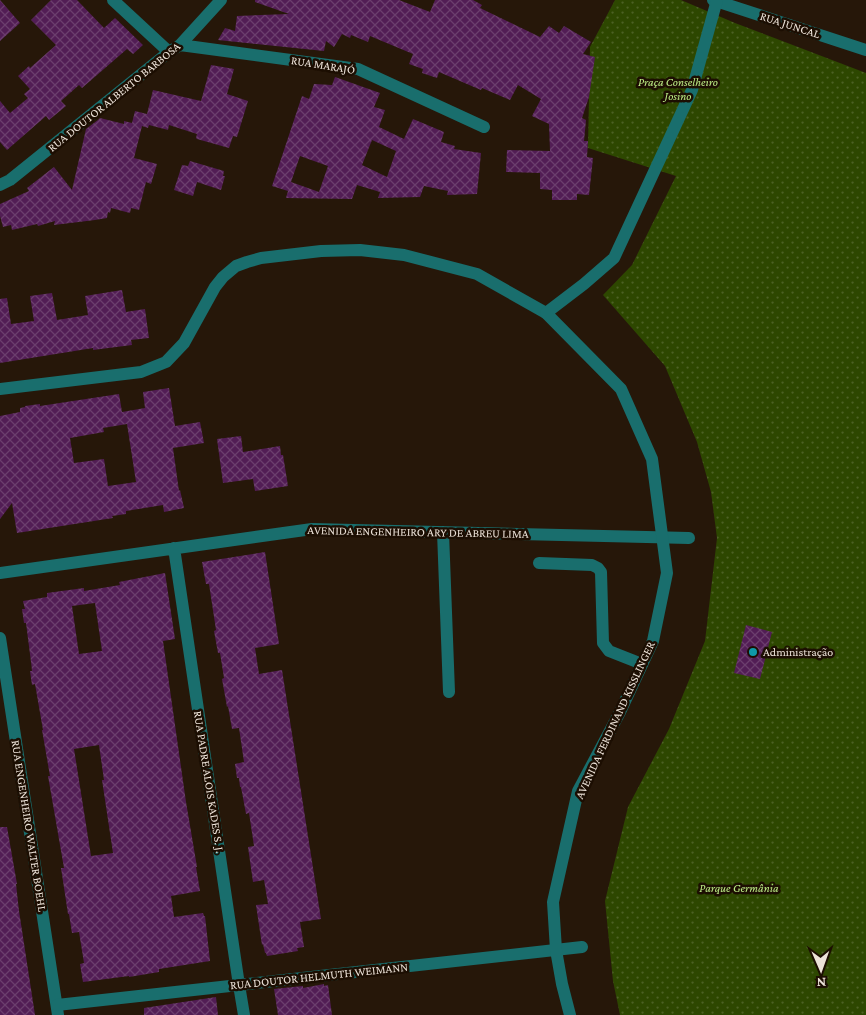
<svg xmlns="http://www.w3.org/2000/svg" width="866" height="1015" viewBox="0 0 866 1015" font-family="'Crimson Pro',serif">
	<defs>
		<pattern id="park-dots" width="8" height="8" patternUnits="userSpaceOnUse" patternTransform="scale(1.25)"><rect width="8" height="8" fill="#2d4700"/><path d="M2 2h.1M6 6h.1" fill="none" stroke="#4c6124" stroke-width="1.8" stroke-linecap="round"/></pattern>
		<pattern id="building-cross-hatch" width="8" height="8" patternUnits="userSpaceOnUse" patternTransform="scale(1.25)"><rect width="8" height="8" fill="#521d55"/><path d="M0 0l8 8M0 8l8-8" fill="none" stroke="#6b3e6d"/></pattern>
	</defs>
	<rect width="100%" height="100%" fill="#261709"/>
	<path fill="url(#park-dots)" d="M615,0H681L735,23L866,73V1015H620L613,981L605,901L628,807L669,729L705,641L717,538L711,492L697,442L665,366L603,295L632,265L676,176L588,148L590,47Z"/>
	<path fill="url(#building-cross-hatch)" fill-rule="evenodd" d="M0,0L20,23L0,41Z
		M51,0H77L104,28L115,18L143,45L133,54L127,49L82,88L79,85L61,101L66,106L49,120L46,116L7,150L0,142V101L10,113L28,98L24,94L30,89L18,76L29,66L30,68L56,45L31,20Z
		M255,0H399L430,12L435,0H473L482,5L480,8L540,37L549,26L559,33L564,26L591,42L583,54L595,57L589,97L582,118L586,120L584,141H588L587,157L593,158L589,195L577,194V200H552V190L540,189V173L506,172L507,150L550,151L549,124L532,116L541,99L518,85L510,100L482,88L481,90L439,72L437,78L422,73L423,69L409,64L413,54L370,36L368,42L351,35L350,38L342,34L334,47L326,41L324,51L218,40L225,28L235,31L237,16L289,14L255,2Z
		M211,65L234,69L227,94L248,101L237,137L233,136L229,148L197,139L196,138L197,134L169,125L168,130L149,125L148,128L142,126L134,158L157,164L151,184L146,182L139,210L131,208L130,213L111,208L110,213L108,212L107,218L95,220L54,225L55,221L38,226L37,224L12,230L11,225L3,227L0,216V204L29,191L27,188L54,167L72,190L86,129L98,120L100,118L124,124V121L132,123L135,111L147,114L153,90L201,101Z
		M335,77L380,93L374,107L385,110L379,127L404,139L413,119L444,132L441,142L455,146L454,149L481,153L477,194L447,195L448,191L424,186L420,197L378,198L380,192L357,185L352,199L286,198L288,191L272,186L302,96L309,99L314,84L332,85ZM372,140L396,151L387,177L362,165ZM300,156L328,166L319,192L291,182Z
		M190,161L224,171L223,176H225L221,190L197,182L193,196L174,190L182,165L188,166Z
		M122,290L126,312L145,309L149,338L131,340L132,345L93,350V348L0,363V299L7,298L11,324L34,321L30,296L52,293L57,320L88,315L85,296Z
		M169,388L175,426L200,422L204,443L173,448L179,491L180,490L184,508L164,512L163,505L126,511V514L112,516L113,518L17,533L12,503L0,519V416L20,412V408L25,407V406L40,404V406L119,394L122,412L145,408L143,392ZM127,424L136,482L108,486L104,459L74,463L70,438L104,432L103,428Z
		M241,436L243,452L280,446L281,455H283L288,486L255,491L253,479L223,483L217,439Z
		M265,552L279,644L255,648L259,674L282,670L321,919L300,922L304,947L297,948L298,951L267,956L266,953H265L263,944L262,945L256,905L268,904L264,880L253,882L248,847L254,846L249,813L246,814L241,787H240L239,778H237L235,764L244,762L239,728L232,729L228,706L227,707L222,679L224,678L220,653H218L214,631L216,630L209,584H206L202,562Z
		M165,573L175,639L163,641L186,802L197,867H196L200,891L171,896L174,917L203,913L204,916H205L210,961L159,969V972L129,977V976L83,982L80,964L84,963L79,932L72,933L69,914H68L61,868H64L48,776H50L42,730H43L35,684L32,685L30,671H32L31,662L26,623H24L22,609H25L23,601L47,597V593L84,588V591L120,585L119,582ZM95,603L102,651L79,654L72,606ZM99,745L104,780H102L113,853L91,856L74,749Z
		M746,625L772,632L760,679L734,673Z
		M0,827H7L17,884H16L19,911L35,1015H0Z
		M324,984V986L328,985L332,1015H278L274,989L303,986V988Z
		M216,997L218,1015H144V1008Z"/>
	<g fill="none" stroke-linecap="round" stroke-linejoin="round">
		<path stroke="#196e6d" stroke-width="12" d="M113,0L169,52
			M713,0L866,50
			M180,45L358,69L484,127
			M0,185L10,180L169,52L180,45L221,0
			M0,389L141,372L166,362L184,343L215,287L223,277L236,266L247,262L261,258L321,251L360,250L404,255L477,274L546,313
			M443,532L449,692
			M174,548L239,985L582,947
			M539,563L592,565L598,568L601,572L603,643L609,651L642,664
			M0,573L312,529L689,538
			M0,638L58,1015"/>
		<path stroke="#196e6d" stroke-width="12" d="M57,1005L239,985L244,1015
			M570,1015L562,984L556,950L553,902L578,791L620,712L653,641L667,573L652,459L621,389L546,313L584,284L614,258L692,90L717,0"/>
	</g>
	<circle fill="#0f9aa8" stroke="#1c0e02" stroke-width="2" cx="753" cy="652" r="5"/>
	<g text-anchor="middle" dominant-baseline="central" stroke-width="5" stroke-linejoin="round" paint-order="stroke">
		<g font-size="12" fill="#ece2d8" stroke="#1c0e02">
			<text transform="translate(790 25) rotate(18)">RUA JUNCAL</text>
			<text transform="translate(323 65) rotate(9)">RUA MARAJÓ</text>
			<text transform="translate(114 97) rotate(-39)">RUA DOUTOR ALBERTO BARBOSA</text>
			<text transform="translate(418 532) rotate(1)">AVENIDA ENGENHEIRO ARY DE ABREU LIMA</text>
			<text transform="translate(615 720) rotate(-65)">AVENIDA FERDINAND KISSLINGER</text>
			<text transform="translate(209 782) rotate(81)">RUA PADRE ALOIS KADES S. J.</text>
			<text transform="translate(29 826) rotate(81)">RUA ENGENHEIRO WALTER BOEHL</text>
			<text transform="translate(319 976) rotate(-6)">RUA DOUTOR HELMUTH WEIMANN</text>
		</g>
		<g font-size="12" font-style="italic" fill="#bded86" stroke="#1c0e02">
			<text x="678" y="82">Praça Conselheiro<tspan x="678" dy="14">Josino</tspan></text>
			<text x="739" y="888">Parque Germânia</text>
		</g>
		<g font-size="12" fill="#ece2d8" stroke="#1c0e02" text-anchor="start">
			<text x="763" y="652">Administração</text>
		</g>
	</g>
	<g transform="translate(821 970) rotate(178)" stroke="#1c0e02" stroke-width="4" paint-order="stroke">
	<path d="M0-4L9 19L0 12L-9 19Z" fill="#ece2d8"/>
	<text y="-8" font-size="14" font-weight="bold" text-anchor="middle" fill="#ece2d8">N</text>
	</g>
</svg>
